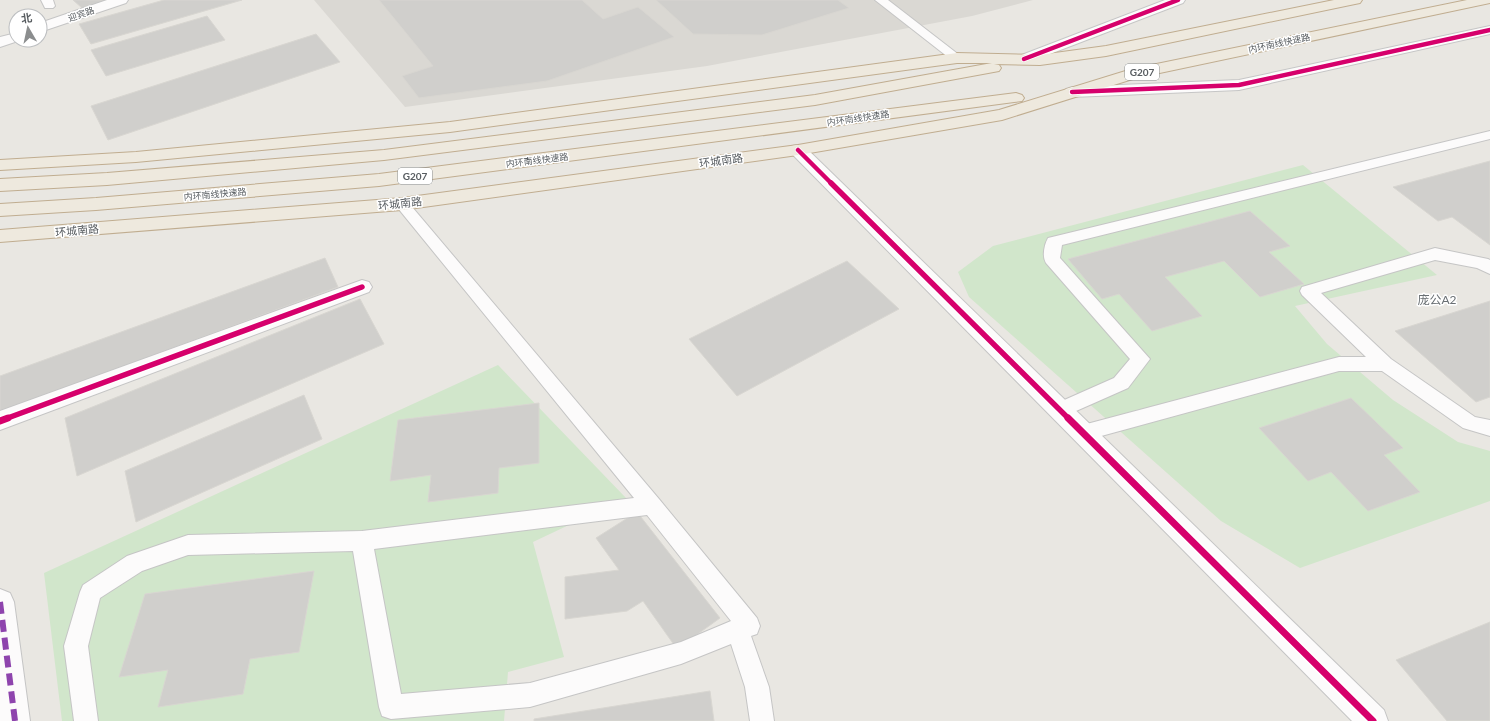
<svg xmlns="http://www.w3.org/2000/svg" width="1490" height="721" viewBox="0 0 1490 721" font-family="Lato,'Noto Sans SC',sans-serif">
	<rect width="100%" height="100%" fill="#e9e7e2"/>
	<path fill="#dad8d3" d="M314,0H1033L972,16L707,66L405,107Z"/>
	<path fill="#d1e6cb" d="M1303,165L1437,275L1295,306L1327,344L1393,400L1458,442L1490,451V501L1300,568L1221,521L969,297L958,272L993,246Z
		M498,365L626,498L533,542L564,657L508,672L504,721H62L44,573Z"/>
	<path fill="#d0cfcc" stroke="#d8d6d1" d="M73,0H107L82,8Z
		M164,0H242L91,44L79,24Z
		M379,0H582L603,19L638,7L674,37L547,81L419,98L402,76L433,66Z
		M656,0H838L849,8L762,35L693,34Z
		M207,16L225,40L106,76L91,50Z
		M316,34L340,62L108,140L91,106Z
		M1490,161V245L1452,217L1438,221L1393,187Z
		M1250,211L1290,246L1269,252L1304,284L1260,297L1224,261L1165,277L1202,316L1152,331L1119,294L1102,299L1068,259Z
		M325,258L338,287L0,412V376Z
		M847,261L899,309L737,396L689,339Z
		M360,299L384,344L77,476L65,418Z
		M1490,301V397L1476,402L1395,331Z
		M304,395L322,439L136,522L125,471Z
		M1351,398L1403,448L1384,455L1420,492L1368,511L1331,472L1308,481L1259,428Z
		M539,403V463L499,468L498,493L428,502L431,475L390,481L398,420Z
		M637,512L720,618L677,649L643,601L627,611L565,619V577L619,570L596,538Z
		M314,571L299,652L250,659L243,694L158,707L168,670L119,677L145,594Z
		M1490,622V721H1447L1396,660Z
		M710,691L714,721H534V719Z"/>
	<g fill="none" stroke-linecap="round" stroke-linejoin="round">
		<g stroke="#c5c5c5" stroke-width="2">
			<path id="lane" d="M41,0H53L55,6L53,8H45Z
				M875,0H888L963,58L957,62L953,61Z
				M1490,131V139L1062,245L1060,258L1150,359L1128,388L1067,415L1060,418L1053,415L1051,410L1053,405L1114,378L1130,359L1046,263C1042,257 1044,245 1048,238Z
				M402,199L407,201L659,499L757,618L760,626L757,634L751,636L769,687L774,721H750L745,687L731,644L681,664L530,707L391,719L382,716L379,707L353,551L188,555L142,571L100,598L88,646L98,721H74L64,646L80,592L83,585L127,556L188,535L362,531L634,498L397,207L394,204L397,201ZM647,515L731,621L681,642L530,683L401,694L374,549Z
				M1435,248L1488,259L1490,260V274L1477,268L1435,260L1321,293L1391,359L1475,417L1490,420V436L1463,428L1382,371H1339L1083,441L1076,439L1073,433L1076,427L1083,425L1339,357H1366L1302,295L1300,291L1302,287Z"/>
		</g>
		<g stroke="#c5c5c5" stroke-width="2">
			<path id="street" d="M107,0H128L126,3L40,32V23Z
				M16,33V40H21L0,47V37Z
				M798,145L804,146L1384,710L1388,721H1352L792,154L789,150L792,146Z
				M362,280L369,282L372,287L369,292L0,430V411Z
				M0,589L10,593L14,602L30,721H0Z"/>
		</g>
		<g stroke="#c6c6c6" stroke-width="2">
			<path id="secondary" d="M1165,0H1185L1183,3L1029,62H1019L1016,59L1019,56Z
				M1490,26V34L1239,90L1072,97L1066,95L1064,92L1066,89L1072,87L1239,80Z"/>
		</g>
		<g stroke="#c0ad90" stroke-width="2">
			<path id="highway" d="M1334,0H1362L1360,3L1355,4L1106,56L1040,65L994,64L999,65L1001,68L999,71L815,105L384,160L107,185L0,191V179L107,173L384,150L815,95L992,63H957L450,132L136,162L0,170V160L136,152L450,122L957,53L1040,55L1106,46Z
				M1467,0H1490V3L1136,78L1002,120L798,155L402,210L0,242V230L402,198L798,145L999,110L1132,69Z
				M1016,93L1022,95L1024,98L1022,101L379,186L96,210L0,216V204L96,198L379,174Z"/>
		</g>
		<use href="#lane" fill="#fcfbfb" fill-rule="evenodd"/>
		<use href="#street" fill="#fcfbfb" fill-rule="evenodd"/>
		<use href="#secondary" fill="#fcfbfb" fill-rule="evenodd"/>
		<use href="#highway" fill="#eee9de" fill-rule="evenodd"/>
		<path stroke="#8e44ad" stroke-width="6" stroke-dasharray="12 6" stroke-linecap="butt" d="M0,602L15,721"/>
		<g stroke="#fff" stroke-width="6">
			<path id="cycleway-far2" d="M1024,59L1178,0
				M1072,92L1239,85L1490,30
				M798,150L832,184"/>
		</g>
		<g stroke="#fff" stroke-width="8">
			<path id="cycleway-far1" d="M831,183L1069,419
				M5,419L362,287"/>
		</g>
		<g stroke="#fff" stroke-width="10">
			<path id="cycleway" d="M1068,418L1373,721
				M0,421L8,418"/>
		</g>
		<use href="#cycleway-far2" stroke="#d6006c" stroke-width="4.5"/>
		<use href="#cycleway-far1" stroke="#d6006c" stroke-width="5.5"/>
		<use href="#cycleway" stroke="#d6006c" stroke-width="7"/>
	</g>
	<g text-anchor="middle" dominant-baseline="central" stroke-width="3" stroke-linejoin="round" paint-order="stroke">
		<g font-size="9" fill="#585d61" stroke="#fff">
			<text transform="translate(81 14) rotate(-19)">迎宾路</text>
			<text transform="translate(1279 43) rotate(-12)">内环南线快速路</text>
			<text transform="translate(858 118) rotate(-8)">内环南线快速路</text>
			<text transform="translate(537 160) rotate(-7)">内环南线快速路</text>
			<text transform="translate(215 194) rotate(-5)">内环南线快速路</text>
		</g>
		<g fill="#fff" stroke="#8a8e90" stroke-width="1">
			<rect x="1125" y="64" width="34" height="16" rx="3"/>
			<rect x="398" y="168" width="34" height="16" rx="3"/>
		</g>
		<g font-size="10" font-weight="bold" fill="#585d61">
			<text x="1142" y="72">G207</text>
			<text x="415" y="176">G207</text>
		</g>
		<g font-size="11" fill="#585d61" stroke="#fff">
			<text transform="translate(721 160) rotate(-8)">环城南路</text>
			<text transform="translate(400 203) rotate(-6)">环城南路</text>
			<text transform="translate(77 230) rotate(-5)">环城南路</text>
		</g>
		<g font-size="12" fill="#696f73" stroke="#fff">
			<text x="1437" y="299">庞公A2</text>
		</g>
	</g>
	<g transform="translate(28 28) rotate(351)"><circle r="19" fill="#ffffff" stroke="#bcbec0"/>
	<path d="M0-3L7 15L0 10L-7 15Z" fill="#8b8d8e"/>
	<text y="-6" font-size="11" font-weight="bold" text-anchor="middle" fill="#585d61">北</text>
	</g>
</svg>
